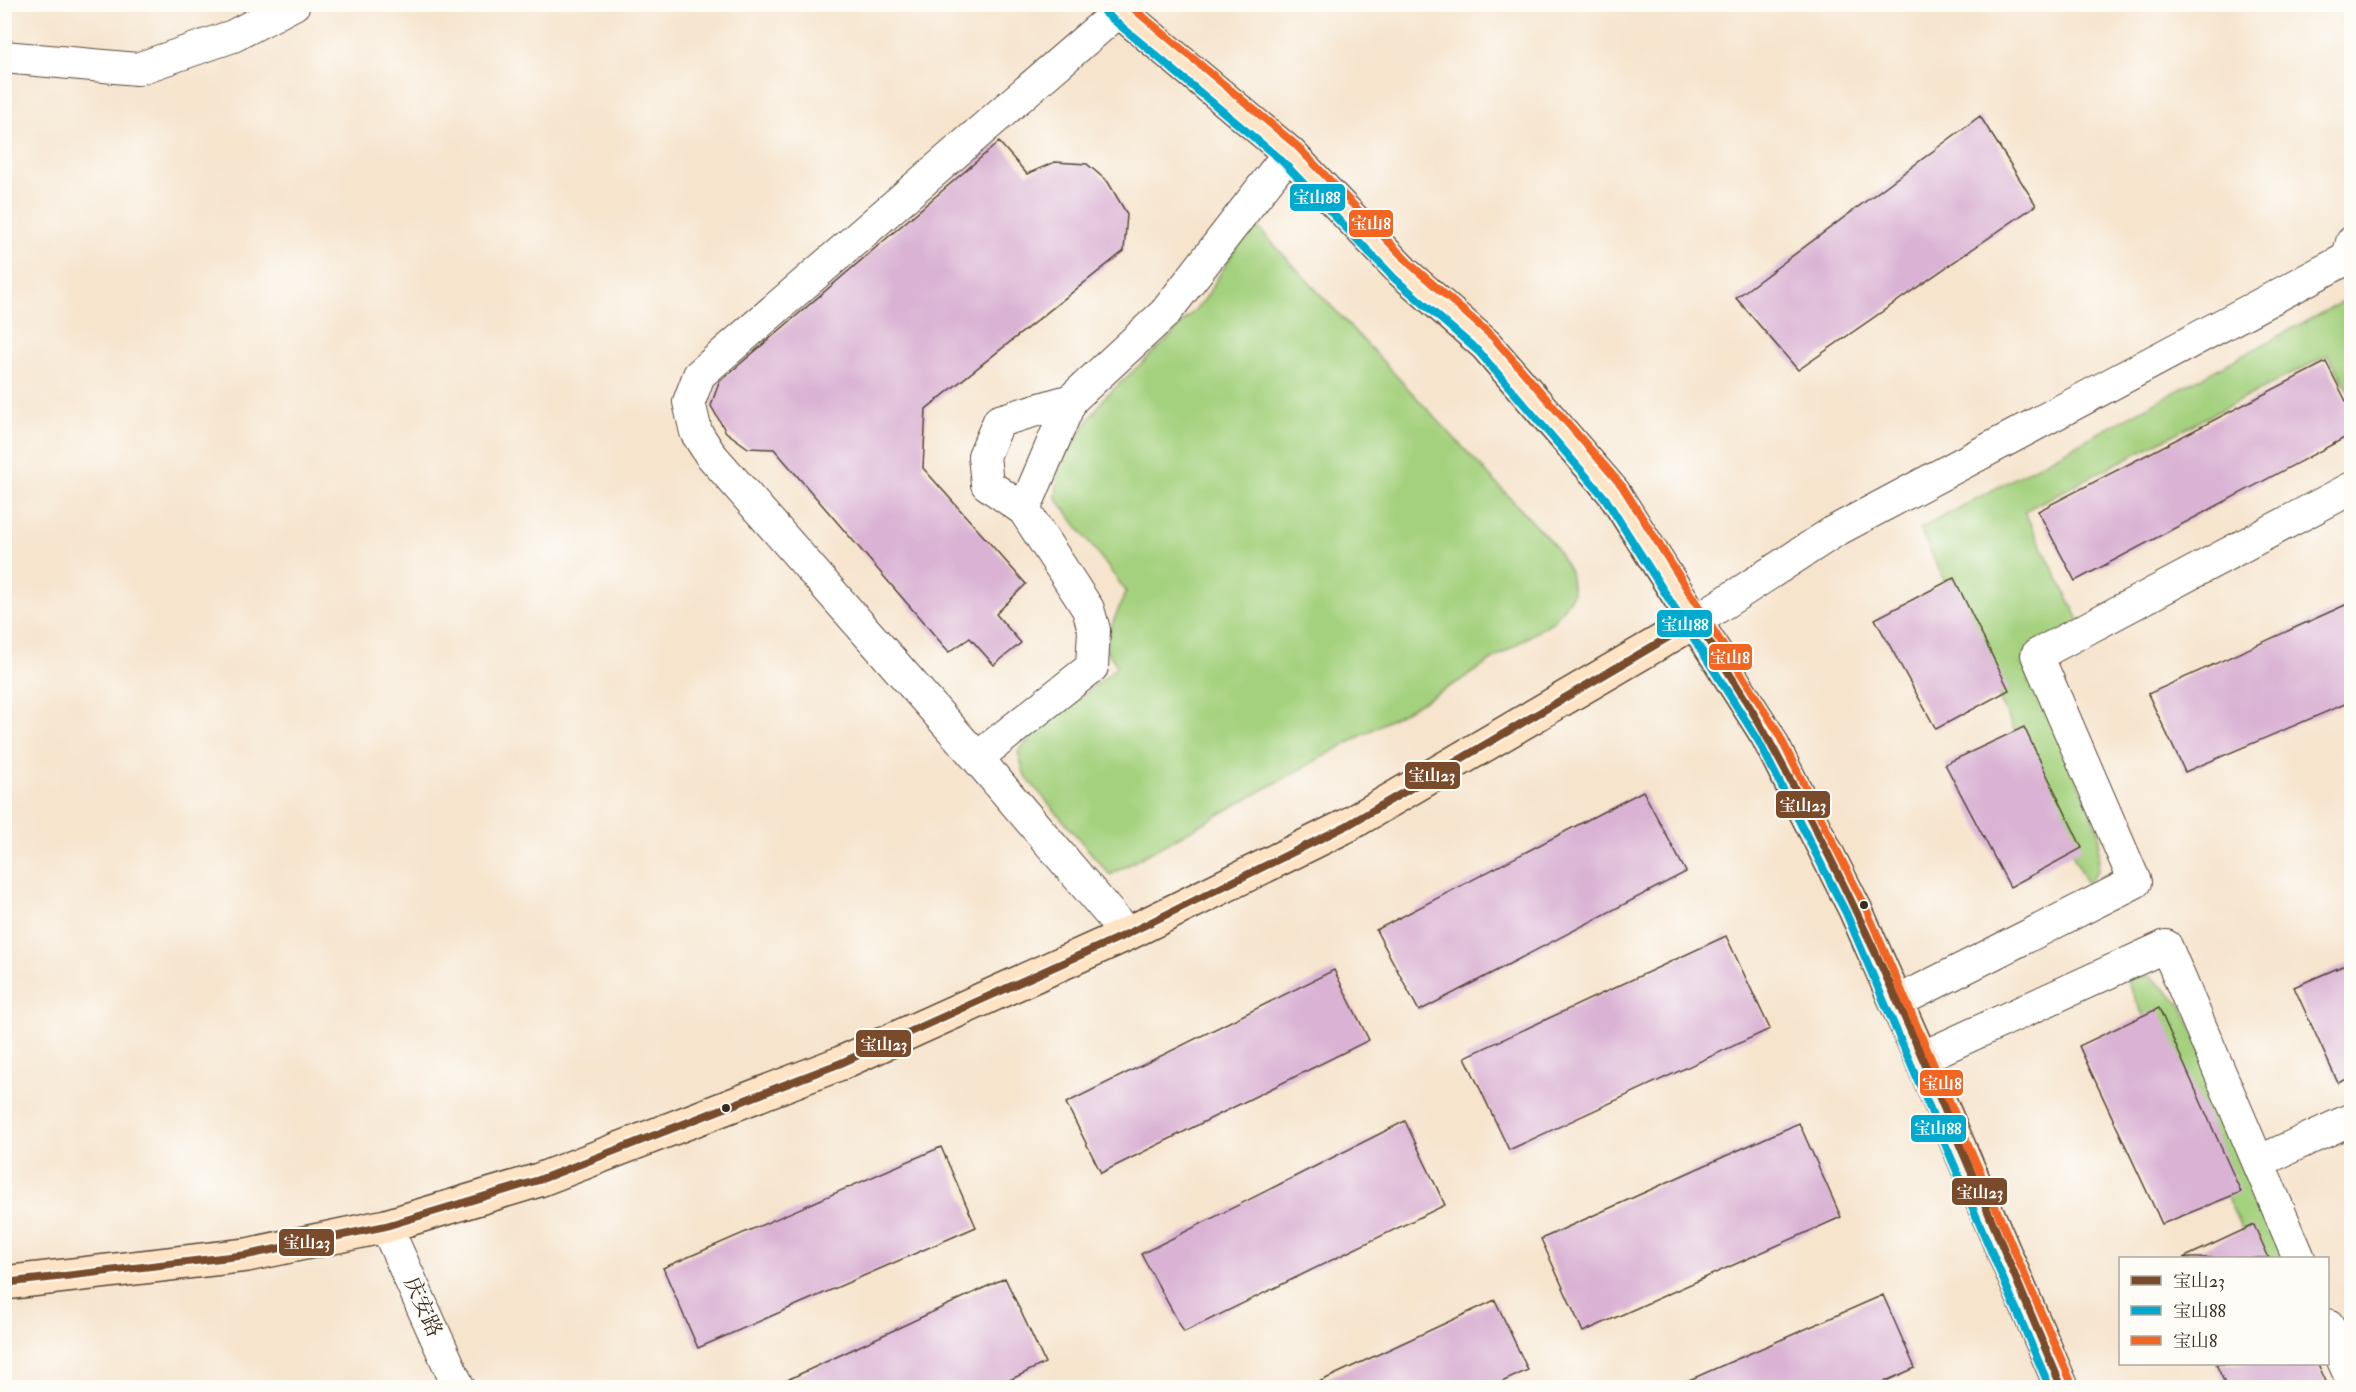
<svg xmlns="http://www.w3.org/2000/svg" width="2356" height="1392" viewBox="0 0 2356 1392" font-family="'IM FELL Double Pica','Noto Serif SC',serif">
	<rect width="100%" height="100%" fill="#fdfcf7"/>
	<filter id="ink" filterUnits="userSpaceOnUse"><feTurbulence type="fractalNoise" baseFrequency=".0167" numOctaves="2"/><feDisplacementMap in="SourceGraphic" scale="12" xChannelSelector="R" yChannelSelector="G"/><feConvolveMatrix kernelMatrix="1 2 1 2 8 2 1 2 1" color-interpolation-filters="sRGB"/></filter>
	<filter id="wash" filterUnits="userSpaceOnUse"><feTurbulence type="fractalNoise" baseFrequency=".008" numOctaves="4" result="noise"/><feDisplacementMap in="SourceGraphic" scale="24" xChannelSelector="R" yChannelSelector="G"/><feGaussianBlur stdDeviation="1.35" result="paint"/><feColorMatrix in="noise" values="0 0 0 0 0 0 0 0 0 0 0 0 0 0 0 0 0 1.4 0 .05"/><feComposite in="paint" operator="in"/></filter>
	<g filter="url(#wash)">
		<rect width="100%" height="100%" fill="#f6e4cd"/>
		<path fill="#a4d17e" stroke="#707e4e" stroke-width="1.5" d="M1252,221L1554,545L1570,572L1573,594L1555,620L1456,683L1110,875L1025,776L1018,752L1030,738L1108,675L1117,665L1106,650L1108,634L1126,591L1056,498L1058,466L1104,398L1167,340L1205,299Z
			M2351,297V394L2328,355L2024,511L2080,622L2025,654L2100,834L2098,871L2086,883L1920,529Z
			M2125,976H2150L2181,1004L2292,1258H2255Z"/>
		<g id="blocks">
			<path fill="#dab3d4" d="M1980,116L2036,205L1798,370L1736,298Z
				M999,142L1027,174L1055,162L1087,164L1108,182L1127,214L1124,251L926,409L923,468L1026,584L996,614L1021,643L994,665L970,638L949,652L774,449L748,448L726,432L711,406L719,382Z
				M2326,362L2352,413V434L2075,581L2038,511Z
				M1954,578L2009,690L1936,729L1875,619Z
				M2352,602V701L2185,772L2148,694Z
				M2024,727L2082,848L2010,887L1945,764Z
				M1643,791L1686,872L1419,1011L1376,930Z
				M1726,936L1770,1029L1509,1150L1465,1057Z
				M2352,962V1077L2338,1083L2294,987Z
				M1334,970L1369,1040L1101,1173L1066,1103Z
				M2159,1008L2241,1192L2162,1224L2079,1046Z
				M1405,1121L1445,1205L1184,1332L1141,1254Z
				M1799,1123L1841,1217L1583,1332L1541,1239Z
				M941,1147L976,1227L698,1348L663,1268Z
				M2254,1225L2269,1258H2183Z
				M1005,1278L1045,1363L993,1388H770Z
				M1883,1295L1915,1368L1870,1388H1671Z
				M1495,1300L1528,1370L1489,1388H1306Z
				M2216,1364H2318L2329,1388H2227Z"/>
		</g>
	</g>
	<g filter="url(#ink)">
		<use href="#blocks" fill-opacity="0" stroke="#574638" stroke-width="1.5"/>
		<g fill="none" stroke-linecap="round" stroke-linejoin="round">
			<g stroke="#574638" stroke-width="34">
				<path id="street" d="M1119,11L699,375L689,402L696,432L710,454L977,758L1127,934
					M4,57L137,69L233,36L294,4
					M1024,510L987,484L984,456L999,421L1071,400
					M1696,621L1835,531L2348,258L2352,242
					M977,758L1092,667L1094,630L1088,609L1024,510L1071,400L1165,313L1289,153
					M1897,1002L2135,882L2037,655L2352,488
					M1921,1058L2166,946L2299,1258
					M2258,1162L2352,1119
					M386,1226L459,1388
					M2328,1325L2352,1381"/>
			</g>
			<g stroke="#574638" stroke-width="36">
				<path id="secondary" d="M1111,4L1289,153L1403,272L1486,345L1613,492L1767,735L1855,909L1921,1058L2062,1388
					M4,1283L247,1255L386,1226L539,1180L841,1063L1127,934L1348,825L1696,621"/>
			</g>
			<use href="#street" stroke="#fff" stroke-width="32"/>
			<use href="#secondary" stroke="#fee4c5" stroke-width="33"/>
			<g stroke="#fdfcf7" stroke-width="12">
				<path id="bus-1" d="M1696,621C1720,659 1745,697 1767,737C1882,945 1969,1169 2062,1388
					M4,1283L247,1255L386,1226L539,1180L841,1063L1127,934L1348,825L1696,621"/>
			</g>
			<g stroke="#fdfcf7" stroke-width="12">
				<path id="bus-2" d="M1104,12L1282,161L1395,279L1479,352L1605,498L1758,740L1846,913L2050,1388"/>
			</g>
			<g stroke="#fdfcf7" stroke-width="12">
				<path id="bus-3" d="M1128,4L1296,145L1410,264L1493,337L1622,486L1776,729L1864,904L2072,1384"/>
			</g>
			<use href="#bus-1" stroke="#7a4b2a" stroke-width="8"/>
			<use href="#bus-2" stroke="#00a9ce" stroke-width="8"/>
			<use href="#bus-3" stroke="#f26522" stroke-width="8"/>
		</g>
	</g>
	<g fill="#3b2a1e" stroke="#fdfcf7" stroke-width="2">
		<circle cx="1864" cy="905" r="5"/>
		<circle cx="726" cy="1108" r="5"/>
	</g>
	<g text-anchor="middle" dominant-baseline="central" stroke-width="4.5" stroke-linejoin="round" paint-order="stroke">
		<g font-size="21" fill="#3b2a1e" stroke="#fdfcf7">
			<text transform="translate(423 1307) rotate(66)">庆安路</text>
		</g>
	</g>
	<g stroke="#fdfcf7" stroke-width="2">
		<rect x="1289" y="183" width="57" height="29" rx="6" fill="#00a9ce"/>
		<rect x="1348" y="209" width="46" height="29" rx="6" fill="#f26522"/>
		<rect x="1656" y="609" width="57" height="29" rx="6" fill="#00a9ce"/>
		<rect x="1708" y="643" width="45" height="28" rx="6" fill="#f26522"/>
		<rect x="1404" y="761" width="57" height="29" rx="6" fill="#7a4b2a"/>
		<rect x="1775" y="790" width="56" height="29" rx="6" fill="#7a4b2a"/>
		<rect x="855" y="1029" width="57" height="29" rx="6" fill="#7a4b2a"/>
		<rect x="1919" y="1069" width="45" height="28" rx="6" fill="#f26522"/>
		<rect x="1910" y="1114" width="57" height="29" rx="6" fill="#00a9ce"/>
		<rect x="1951" y="1177" width="57" height="29" rx="6" fill="#7a4b2a"/>
		<rect x="278" y="1228" width="57" height="29" rx="6" fill="#7a4b2a"/>
	</g>
	<g font-size="16" text-anchor="middle" font-weight="bold" fill="#fff">
		<text x="1317" y="203">宝山88</text>
		<text x="1371" y="229">宝山8</text>
		<text x="1685" y="630">宝山88</text>
		<text x="1730" y="663">宝山8</text>
		<text x="1432" y="781">宝山23</text>
		<text x="1803" y="811">宝山23</text>
		<text x="884" y="1050">宝山23</text>
		<text x="1942" y="1089">宝山8</text>
		<text x="1938" y="1134">宝山88</text>
		<text x="1980" y="1198">宝山23</text>
		<text x="307" y="1248">宝山23</text>
	</g>
	<rect width="2356" height="1392" fill="none" stroke="#fdfcf7" stroke-width="24"/>
	<rect x="2119" y="1257" width="210" height="108" fill="#fdfcf7" stroke="#afa8a0" stroke-width="1.5"/>
	<rect x="2131" y="1276" width="30" height="9" fill="#7a4b2a" stroke="#afa8a0" stroke-width="1.5"/>
	<text x="2173" y="1287" font-size="18" fill="#3b2a1e">宝山23</text>
	<rect x="2131" y="1306" width="30" height="9" fill="#00a9ce" stroke="#afa8a0" stroke-width="1.5"/>
	<text x="2173" y="1317" font-size="18" fill="#3b2a1e">宝山88</text>
	<rect x="2131" y="1336" width="30" height="9" fill="#f26522" stroke="#afa8a0" stroke-width="1.5"/>
	<text x="2173" y="1347" font-size="18" fill="#3b2a1e">宝山8</text>
</svg>
